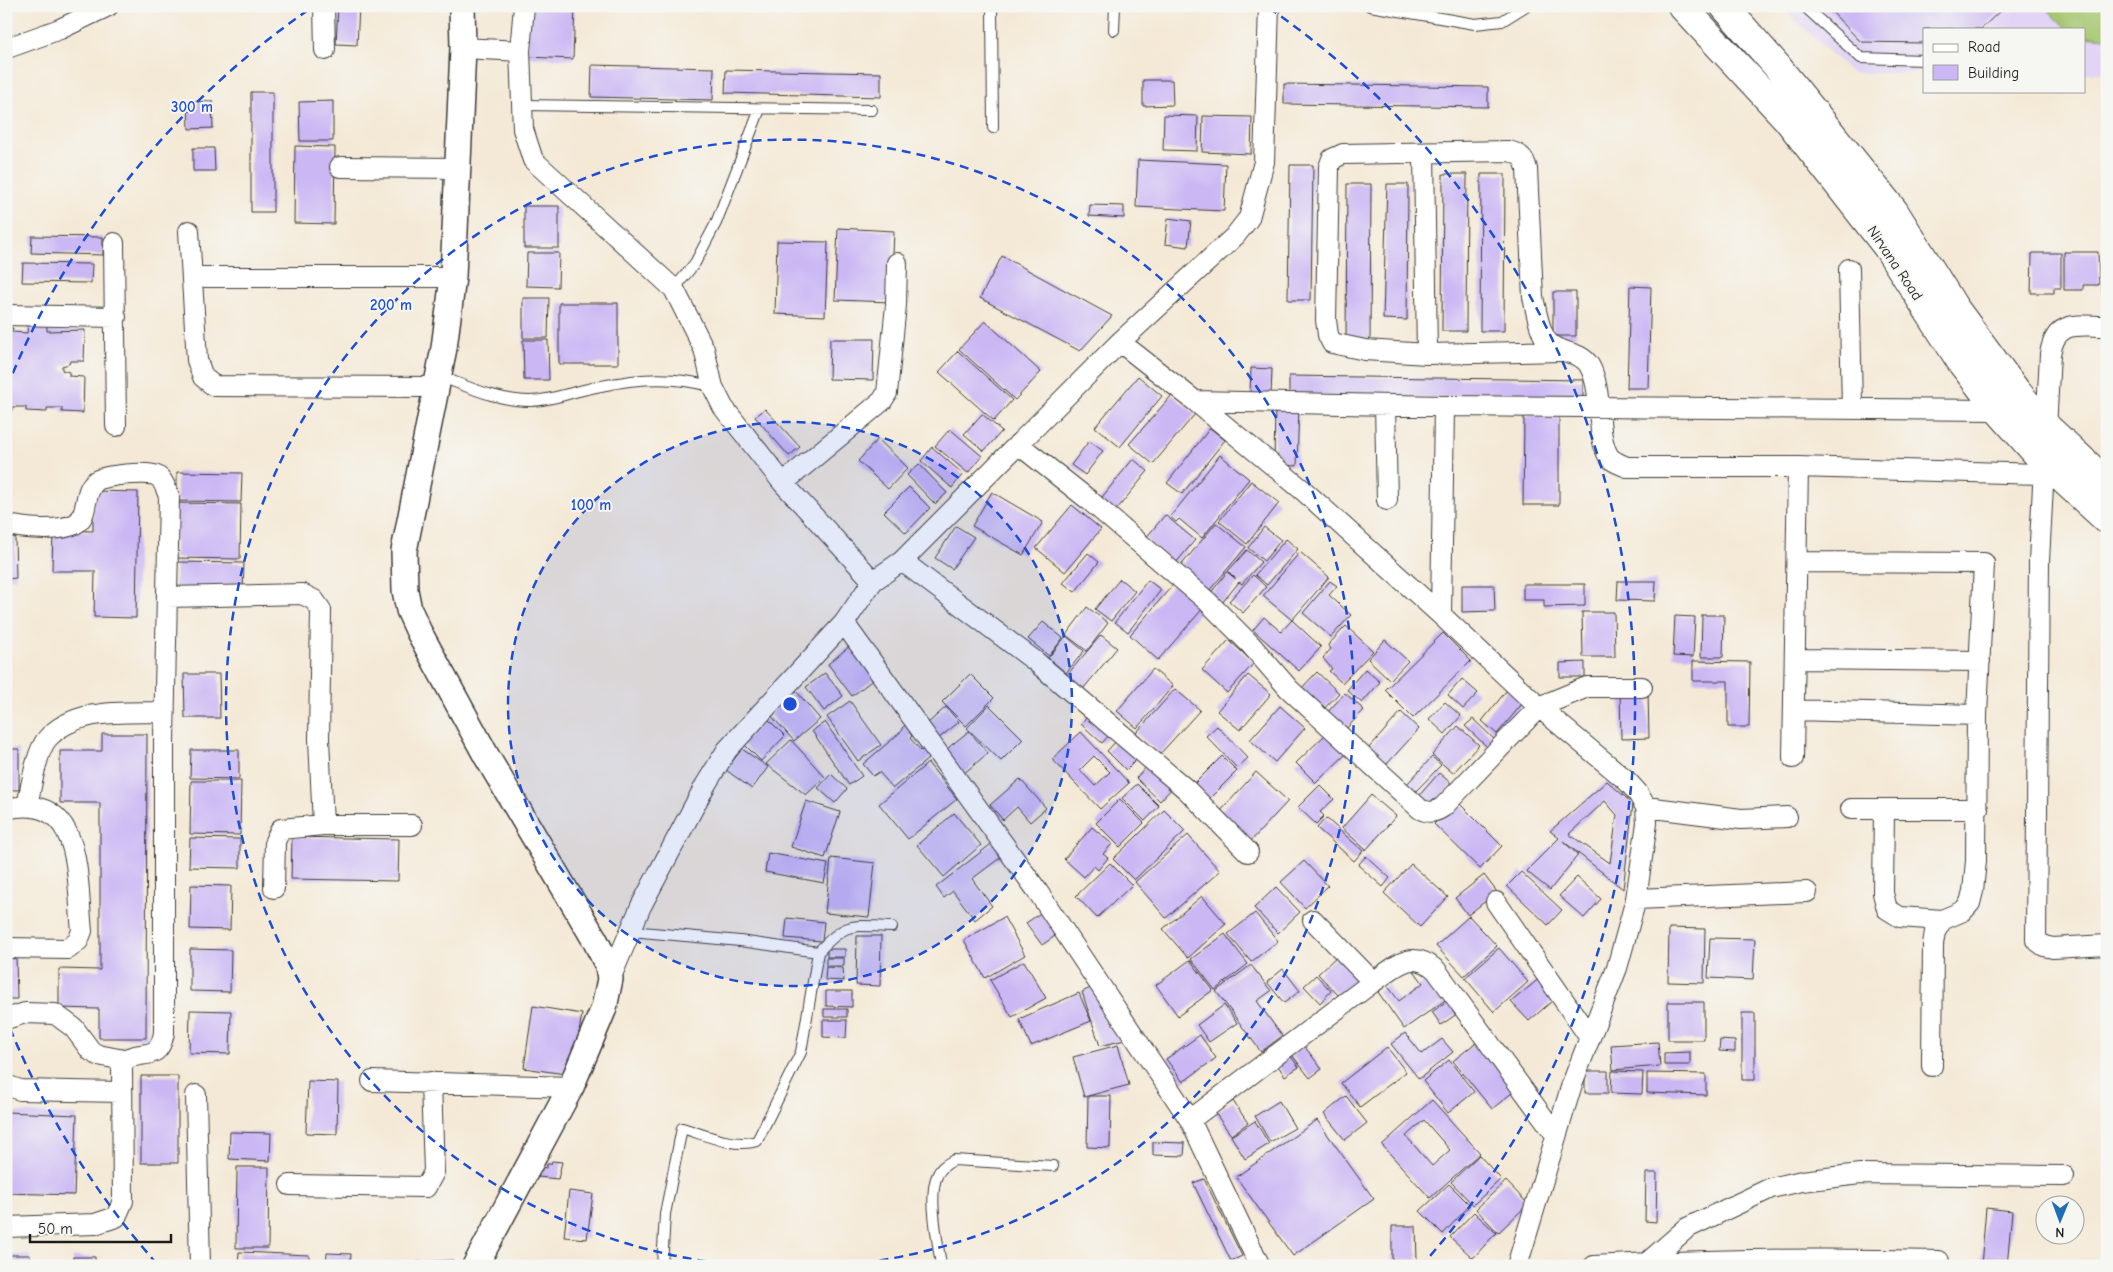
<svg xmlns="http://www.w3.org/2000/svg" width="2113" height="1272" viewBox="0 0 2113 1272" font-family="'Comic Neue',sans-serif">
	<rect width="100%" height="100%" fill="#f6f6f2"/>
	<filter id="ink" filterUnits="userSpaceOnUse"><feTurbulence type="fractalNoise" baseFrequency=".02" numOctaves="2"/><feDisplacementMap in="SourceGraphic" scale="10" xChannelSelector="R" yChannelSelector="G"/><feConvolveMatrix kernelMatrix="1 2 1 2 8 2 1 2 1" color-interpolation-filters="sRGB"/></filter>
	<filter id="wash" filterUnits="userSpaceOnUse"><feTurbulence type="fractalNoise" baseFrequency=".0096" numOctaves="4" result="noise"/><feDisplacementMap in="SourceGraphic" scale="20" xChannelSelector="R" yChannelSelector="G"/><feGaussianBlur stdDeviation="1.12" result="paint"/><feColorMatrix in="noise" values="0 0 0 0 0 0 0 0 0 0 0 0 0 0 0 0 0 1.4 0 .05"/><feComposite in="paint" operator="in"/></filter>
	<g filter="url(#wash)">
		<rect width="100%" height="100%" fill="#f4e9d6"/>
		<path fill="#e1d4f4" d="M1780,6H2107V73H2084V29H1924V73H1852Z"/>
		<path fill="#a5c770" stroke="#607246" d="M2048,6H2107V38L2084,36V29H2067L2048,10Z"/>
		<g id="blocks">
			<path fill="#cab7f4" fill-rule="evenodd" d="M338,6H359L357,45L336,44Z
				M529,6H575L573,59L527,57Z
				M1826,6H2001L2002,9L1981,29H1924V43L1861,42Z
				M592,65L714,68L713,100L591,97Z
				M726,70L881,73V97L725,93Z
				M1143,80H1172L1173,105L1143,106Z
				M1284,84L1488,87V107L1284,104Z
				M251,92H273V212H251Z
				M212,101L213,128L189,129L188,102Z
				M333,101V141H300L299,102Z
				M1164,115L1198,116L1197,151L1163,150Z
				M1203,116L1252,117L1251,154L1202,152Z
				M295,146L335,147L334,224L294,223Z
				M193,148H214L215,171H193Z
				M1138,160L1226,164L1224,211L1136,207Z
				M1290,165H1313L1311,300H1288Z
				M1443,174H1467L1466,331H1442Z
				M1481,174H1505L1504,331H1480Z
				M1347,184H1371L1370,341H1346Z
				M1387,184H1408L1407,320L1383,319Z
				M1090,205L1124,206V218L1089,216Z
				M524,206H559V248H524Z
				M1168,218L1191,221L1188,247L1165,244Z
				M838,228L894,231L891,302L835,300Z
				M32,236L103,237V255L31,253Z
				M777,241L828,242L825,316L775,314Z
				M2064,252H2098L2099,285H2083V290H2064Z
				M527,253H559L558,287L526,286Z
				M2032,253H2061V288H2054V293H2031Z
				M2102,253H2107V295H2102Z
				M1002,256L1112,316L1080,351L980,298Z
				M23,263L92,264L91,283L22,282Z
				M1630,286L1651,287L1648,388H1627Z
				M1553,292H1576V336H1553Z
				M523,298H549L548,338H523Z
				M559,303H618V364H559Z
				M985,321L1041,372L1015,400L959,349Z
				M28,325H47V331L85,330L84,361H70L69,364L62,366V370L69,372V376L84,377L83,413L62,412V408H47V412L26,411V407H12V411H6V328H13L12,332L27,333Z
				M830,339H874L873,380L829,379Z
				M523,340H548L549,380H524Z
				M958,351L1012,400L994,421L939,372Z
				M1251,368L1272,369L1271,396L1250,395Z
				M1138,376L1162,396L1120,447L1095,427Z
				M1289,376L1583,380V400L1289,396Z
				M1172,395L1195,414L1153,464L1129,444Z
				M1275,405H1299L1297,466L1274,465Z
				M765,409L800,447L789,456L755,417Z
				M982,414L1002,431L984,451L964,434Z
				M1524,416H1559V505H1523Z
				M1210,428L1225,440L1182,494L1167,483Z
				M950,429L982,456L968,473L935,446Z
				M878,439L908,468L888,489L858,461Z
				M1089,441L1103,451L1085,475L1071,465Z
				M932,447L963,474L952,488L921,461Z
				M1220,455L1249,479L1202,538L1179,519L1176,522L1170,517Z
				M1133,459L1148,471L1113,514L1098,502Z
				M919,464L947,493L935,504L907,475Z
				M177,472L242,473L241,502L177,501Z
				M1251,481L1279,503L1247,544L1219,521Z
				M909,487L930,508L906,533L884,512Z
				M93,491L138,492L136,618L94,617L95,571H52L53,530L93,531Z
				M992,492L1043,522L1023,555L972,526Z
				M176,503L241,504L240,559L175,558Z
				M1072,505L1101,529L1065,572L1036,548Z
				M1165,515L1195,540L1175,564L1145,539Z
				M1216,523L1246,547L1208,592L1179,568Z
				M956,526L974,537L952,569L935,558Z
				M1264,527L1281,540L1264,561L1248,548Z
				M6,537H15L16,578L6,579Z
				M1286,539L1298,549L1267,585L1255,575Z
				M1247,550L1261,562L1242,584L1239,582L1222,603L1210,594L1227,572L1236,579L1228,571Z
				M1300,552L1329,577L1292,620L1263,596Z
				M1088,553L1099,562L1075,592L1063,583Z
				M176,562L244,563L243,591L175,590Z
				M1253,575L1266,587L1243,613L1229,601Z
				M1120,579L1135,591L1111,621L1095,609Z
				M1148,580L1161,590L1128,632L1115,622Z
				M1177,580L1206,605L1158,660L1130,635Z
				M1330,581L1337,586L1329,595L1351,615L1331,637L1303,613Z
				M1618,581H1656L1655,601L1617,600Z
				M1523,584H1585V606L1544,607V600H1523Z
				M1462,585H1494L1495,611L1462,612Z
				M1087,607L1108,623L1087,651L1066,635Z
				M1582,612H1614L1615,657H1583Z
				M1702,615H1724L1723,657H1701Z
				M1675,616L1695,617L1693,657L1673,656Z
				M1264,617L1281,632L1292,620L1321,647L1299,671L1253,630Z
				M1043,622L1063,638L1049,656L1028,639Z
				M1346,626L1373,651L1342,683L1329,671L1332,669L1323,658L1331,649L1328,645Z
				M1443,633L1471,661L1413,718L1385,690Z
				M1101,635L1117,648L1083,689L1067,675Z
				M1066,636L1084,651L1066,673L1048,658Z
				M1229,640L1254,663L1227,693L1202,670Z
				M1385,640L1408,661L1390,680L1368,659Z
				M850,646L875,678L852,696L828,664Z
				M1693,661L1750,662L1749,727H1728V681H1693Z
				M1585,662V677H1560V663Z
				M1153,669L1173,686L1137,728L1117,711Z
				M1365,669L1380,682L1362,703L1347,690Z
				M1317,672L1339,693L1320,713L1298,692Z
				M825,673L843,696L824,711L806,687Z
				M184,674H219L220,718H185Z
				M970,674L994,698L966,726L942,702Z
				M1248,675L1271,694L1240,730L1217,711Z
				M1462,679L1478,693L1463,709L1448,695Z
				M1511,685L1527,698L1497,734L1482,721Z
				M1175,689L1200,710L1160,754L1136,733Z
				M1648,690L1649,738L1621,739L1620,691Z
				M796,691L820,719L794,741L770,714Z
				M1345,693L1364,710L1343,732L1325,715Z
				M850,701L881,745L858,761L827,717Z
				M1445,702L1461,716L1445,734L1429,719Z
				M989,705L1023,739L1001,761L967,728Z
				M1280,706L1305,728L1275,762L1250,740Z
				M946,707L959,722L939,738L927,724Z
				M1091,712L1112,732L1102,743L1081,724Z
				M1401,712L1419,729L1386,765L1368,749Z
				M767,718L785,736L761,761L743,743Z
				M1473,719L1494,739L1487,747L1465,726Z
				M825,722L862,776L849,785L812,731Z
				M909,722L913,728L909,732L912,736L910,738L921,751L927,746L934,754L893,788L879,772L873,776L863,764L903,730L902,728Z
				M1217,726L1248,758L1237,768L1206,736Z
				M1458,726L1479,745L1453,773L1432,755Z
				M969,731L988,753L962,775L943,752Z
				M1081,732L1129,783L1100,809L1052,759ZM1094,756L1110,772L1095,786L1080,770Z
				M1327,733L1347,753L1316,783L1296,763Z
				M102,734H147L146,1038H99V1009L59,1008V969L100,970V803H60V751H102Z
				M1120,737L1140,756L1126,770L1107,751Z
				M791,740L825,777L806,795L766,764Z
				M6,749H19V790H6Z
				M742,749L768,767L752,789L726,770Z
				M191,750H239V779L190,778Z
				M1222,756L1237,771L1208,800L1193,785Z
				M1432,757L1441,765L1415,792L1407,784Z
				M928,763L957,799L908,839L879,804Z
				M1150,763L1174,786L1160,801L1136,778Z
				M1256,772L1288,801L1251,841L1219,813Z
				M1439,773L1452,784L1430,809L1417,798Z
				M831,774L847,789L835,803L818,788Z
				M1020,779L1046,808L1030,822L1017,807L1003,820L990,805Z
				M191,781H241L240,835L190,834Z
				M1607,781L1633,804L1623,889L1563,841L1578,855L1550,890L1526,871L1559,838L1550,831ZM1605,801L1617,815L1610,863L1569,834Z
				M1137,784L1159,806L1145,821L1122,798Z
				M1320,785L1334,799L1320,812L1324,816L1316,824L1298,807Z
				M1371,795L1396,816L1366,850L1342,828Z
				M1120,799L1144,823L1120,847L1096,823Z
				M806,801L840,812L825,858L791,847Z
				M1457,801L1502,846L1480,869L1434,824Z
				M1164,810L1185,831L1134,880L1113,859Z
				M954,813L981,845L944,877L917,845Z
				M1326,818L1363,851L1354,861L1317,828Z
				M1092,827L1112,844L1103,854L1108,858L1098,870L1094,866L1084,877L1064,859Z
				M1188,835L1220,871L1166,918L1135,882Z
				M292,837L399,839L398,881L291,879Z
				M190,838L240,839V868L189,867Z
				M995,841L1005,854L972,879L992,906L975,920L953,891L944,898L936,887Z
				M768,853L828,864L824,883L765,872Z
				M1366,856L1390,878L1383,887L1358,865Z
				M831,858L875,863L869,917L825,913Z
				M1304,861L1328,886L1305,908L1281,882Z
				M1110,863L1132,885L1097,918L1076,896Z
				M1411,864L1448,897L1420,927L1384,893Z
				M1521,872L1562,910L1548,925L1507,886Z
				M1484,875L1497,892L1468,915L1455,898Z
				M1577,877L1601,899L1584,918L1559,896Z
				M191,885L231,886L230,930L190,929Z
				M1276,887L1300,912L1278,933L1254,908Z
				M1202,896L1226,924L1188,958L1163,929Z
				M1042,912L1058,934L1042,945L1026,923Z
				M1255,913L1278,941L1251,962L1228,934Z
				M1469,916L1497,946L1464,976L1436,946Z
				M1004,917L1025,955L985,978L964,940Z
				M787,918L824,922L822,941L785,938Z
				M1669,928L1705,929L1704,983L1668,982Z
				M1225,934L1248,964L1215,990L1191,959Z
				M857,936H881L880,986L856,985Z
				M1710,938L1755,939L1753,980L1708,978Z
				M1499,948L1528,982L1494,1012L1465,978Z
				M190,949L231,950L230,992L190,991Z
				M827,949H845V957H827Z
				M1339,954L1362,978L1341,998L1318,974Z
				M6,956H16L17,999H6Z
				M826,958H844V966H826Z
				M1190,960L1213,990L1178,1016L1156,985Z
				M1024,961L1046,998L1012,1017L990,980Z
				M1420,962L1447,999L1404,1029L1378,992L1387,985L1399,1001L1423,983L1412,968Z
				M1251,965L1271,991L1257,1001L1282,1036L1261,1052L1216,991Z
				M826,967L843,968L844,981L825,980Z
				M1283,969L1300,991L1284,1003L1267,982Z
				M1316,975L1331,991L1320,1003L1304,986Z
				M1541,977L1558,996L1529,1021L1511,1002Z
				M1097,985L1129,1039L1100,1046L1082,992Z
				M826,991H852V1007L826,1006Z
				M1079,993L1091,1021L1031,1046L1019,1019Z
				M1451,998L1461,1011L1441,1025L1432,1012Z
				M1668,1002H1704V1040H1668Z
				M1224,1005L1237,1023L1209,1042L1197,1025Z
				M533,1006L582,1014L572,1075L524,1068Z
				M824,1009H847V1017H824Z
				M190,1010L231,1011L230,1054L189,1053Z
				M1742,1013H1755V1080H1742Z
				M823,1020H847L846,1038L823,1037Z
				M1405,1033L1422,1054L1442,1039L1453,1052L1419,1079L1391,1044Z
				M1200,1035L1216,1058L1183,1082L1166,1059Z
				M1479,1040L1519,1087L1492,1109L1453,1061Z
				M1720,1040L1735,1041V1052L1719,1051Z
				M1658,1042L1660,1066L1613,1070L1611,1045Z
				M1118,1045L1129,1085L1084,1097L1073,1057Z
				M1304,1046L1322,1069L1310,1078L1292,1055Z
				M1387,1047L1406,1072L1360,1107L1341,1083Z
				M1690,1052V1065H1664V1053Z
				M1289,1054L1299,1067L1285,1076L1276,1063Z
				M1449,1060L1474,1092L1448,1113L1423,1081Z
				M1585,1071H1608V1093H1585Z
				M1612,1071L1643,1072L1642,1094L1611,1093Z
				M1647,1073L1706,1074V1095L1647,1093Z
				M141,1076H178V1163H141Z
				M308,1081L338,1082L337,1134L306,1133Z
				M1088,1096H1111L1110,1148L1087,1147Z
				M1346,1096L1367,1123L1345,1140L1324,1114Z
				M1432,1100L1480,1153L1430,1198L1382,1145ZM1424,1120L1450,1150L1432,1166L1406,1136Z
				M1233,1101L1248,1123L1231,1135L1215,1113Z
				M1279,1101L1295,1128L1270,1142L1255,1116Z
				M6,1112L77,1115L74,1195L6,1193Z
				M1317,1120L1374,1199L1293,1256L1236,1177Z
				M1255,1121L1269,1144L1245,1159L1231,1136Z
				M230,1132L271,1133L270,1161L229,1159Z
				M1153,1142L1185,1143L1184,1156L1153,1155Z
				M1479,1155L1501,1179L1473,1205L1451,1182Z
				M552,1161L562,1162L558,1179L538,1177L540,1167L547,1168V1164H551Z
				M237,1167H269L268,1248H236Z
				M1646,1173H1657L1656,1222L1645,1221Z
				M1204,1179L1242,1256L1231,1261L1193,1183Z
				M1506,1181L1528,1204L1498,1233L1476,1209Z
				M1449,1184L1470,1205L1443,1234L1420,1211Z
				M569,1191L593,1194L587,1239L564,1237Z
				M1986,1208L2012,1211L2007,1266L1981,1265Z
				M1474,1212L1496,1233L1473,1258L1450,1237Z
				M1392,1226H1416L1417,1260H1392Z
				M239,1252L309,1255V1266H238Z
				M327,1253L351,1254L350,1266H326Z
				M6,1255H30V1266H6Z
				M73,1257H95V1266H73Z
				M453,1260V1266H416V1262Z"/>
		</g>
	</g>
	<g filter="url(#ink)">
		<use href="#blocks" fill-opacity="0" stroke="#3c3b38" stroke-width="1"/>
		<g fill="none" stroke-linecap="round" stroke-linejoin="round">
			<g stroke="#3c3b38" stroke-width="12">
				<path id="service" d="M992,6L993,128
					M1370,6L1475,24L1502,21L1526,6
					M1804,6L1861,58L1924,60
					M1114,30L1115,6
					M522,105L872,110
					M674,289L695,263L716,223L760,109
					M439,376C469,387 498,401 530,401C547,401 563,395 579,391C624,380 667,373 713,387
					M631,931L740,941L818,952C848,920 851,926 892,927
					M662,1266L665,1214L682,1128C706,1135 733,1148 757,1141L801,1052L818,952
					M941,1266C938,1242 928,1196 937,1176C940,1168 946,1164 954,1160L1053,1166"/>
			</g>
			<g stroke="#3c3b38" stroke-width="22">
				<path id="minor" d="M324,6L325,50
					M524,6L520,51L523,129L533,160L674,289L704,349L713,387L723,407L783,483L873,581
					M10,47L60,29L108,6
					M463,48L520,51
					M1424,153L1427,354
					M340,167L458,168
					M189,231L197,360L203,377L214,386L437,387
					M114,243L116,426
					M1849,269L1852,407
					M192,277H453
					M6,315L116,317
					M2107,326C2078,326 2056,319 2050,354L2039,561L2036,940L2044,946L2053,948L2107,945
					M1120,342L1195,401L1305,492L1441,615L1539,707L1626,780L1637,792L1646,807L1647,823L1636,899L1617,968L1572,1084L1517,1266
					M1561,351L1427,354L1365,350L1332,343L1328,335L1326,320L1329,167L1332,159L1343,154L1509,151C1520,154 1524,157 1527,169L1533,297C1536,310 1538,326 1545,338C1554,355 1579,349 1589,365C1604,391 1595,432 1608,455C1612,462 1620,464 1627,467H1798L2044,474
					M1195,401L1444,406L1998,410
					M1385,405L1387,500
					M1018,444L1089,500L1207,601L1251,645L1289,689L1420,809C1429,813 1434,813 1443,807L1539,707L1587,687H1642
					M783,483L882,401L887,393L896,305L897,263
					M6,524C22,529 60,532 75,524C90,516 82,491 96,481C104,475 148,471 157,476C164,480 166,490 169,496L164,740V1033C158,1063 144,1049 124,1060L122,1067L123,1201L116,1217L95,1224L6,1227
					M902,561L1035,661L1187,790L1248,852
					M1798,562L1984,563L1977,715L1976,861L1973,891L1970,903L1963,911L1942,920L1935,932L1933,944L1932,1066
					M167,597L302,594L314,600L321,610L319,739L323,825
					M1441,615L1444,406
					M844,623L1036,889L1190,1120L1260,1266
					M1796,659L1980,661
					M1794,710L1977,715
					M1793,758L1798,467
					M27,806C31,788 36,752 47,739C75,707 126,713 164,712
					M1646,807L1741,819L1787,817
					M6,809C85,791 76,879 82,931L78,941L68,949L6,948
					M1851,809H1978
					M1884,809L1883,893L1887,909L1900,917L1942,920
					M274,888L275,841L281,829L323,825H412
					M1636,899L1807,892
					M1496,902L1590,1038
					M1313,920L1373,982
					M610,979L641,906L706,784L727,750L844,623L873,581L902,561L1120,342L1235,236L1249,218L1264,162L1269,6
					M6,1019L25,1013L55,1014L74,1028L91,1051L98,1055L124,1060
					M372,1081L571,1087
					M6,1085L20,1090L121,1092
					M196,1095L200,1266
					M1190,1120L1373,982C1396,967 1411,948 1436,970L1556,1135
					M290,1185L426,1187L434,1172L431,1082
					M1594,1266C1709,1259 1824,1258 1939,1261
					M1647,1266V1263L1687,1228L1771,1188L1802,1181L1860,1174L2064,1176"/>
			</g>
			<g stroke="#3c3b38" stroke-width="28">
				<path id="tertiary" d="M462,6L463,48L453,277L444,348L404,551L405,590L409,610L419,632L487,757L595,940L608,966L610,979L604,1008L571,1087L475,1266"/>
			</g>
			<g stroke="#3c3b38" stroke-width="30">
				<path id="secondary" d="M1682,6L1787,119L1887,247L1961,362L1998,410L2044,462L2107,520
					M1724,6L1776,65L1894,211L1954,307L2017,392L2048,428L2107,483"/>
			</g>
			<use href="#service" stroke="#fff" stroke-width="10"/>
			<use href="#minor" stroke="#fff" stroke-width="20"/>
			<use href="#tertiary" stroke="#fff" stroke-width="25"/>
			<use href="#secondary" stroke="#fff" stroke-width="28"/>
		</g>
	</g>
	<circle cx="790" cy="704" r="282" fill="#1d4ed8" fill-opacity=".12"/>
	<g fill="none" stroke="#1d4ed8" stroke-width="2.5" stroke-dasharray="9 6">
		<circle cx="790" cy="704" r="282"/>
		<path d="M736 1265A564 564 0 1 1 844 1265"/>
		<path d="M157 1264A845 845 0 0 1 7 1021M7 387A845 845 0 0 1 311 8M1269 8A845 845 0 0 1 1423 1264"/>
	</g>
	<g text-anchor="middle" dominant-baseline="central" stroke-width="4" stroke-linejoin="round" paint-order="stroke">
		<g font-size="15" fill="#1c1c1c" stroke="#f6f6f2">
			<text transform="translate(1895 263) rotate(56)">Nirvana Road</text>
		</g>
	</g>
	<circle cx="790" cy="704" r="8" fill="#1d4ed8" stroke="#f6f6f2" stroke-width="2.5"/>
	<g font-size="15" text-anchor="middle" font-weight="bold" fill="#1d4ed8" stroke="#f6f6f2" stroke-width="4" stroke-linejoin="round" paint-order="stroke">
		<text x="192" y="112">300 m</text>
		<text x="391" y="310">200 m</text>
		<text x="591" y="510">100 m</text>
	</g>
	<rect width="2113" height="1272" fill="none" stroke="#f6f6f2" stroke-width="25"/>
	<rect x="1923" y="28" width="162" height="65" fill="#f6f6f2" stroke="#9f9f9c"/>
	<rect x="1933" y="44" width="25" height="8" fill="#ffffff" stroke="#9f9f9c"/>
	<text x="1968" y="52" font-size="15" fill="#1c1c1c">Road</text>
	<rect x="1933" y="65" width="25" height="15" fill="#cab7f4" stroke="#9f9f9c"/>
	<text x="1968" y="78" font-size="15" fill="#1c1c1c">Building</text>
	<g transform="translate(2060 1220) rotate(181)"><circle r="24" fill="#f6f6f2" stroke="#9f9f9c"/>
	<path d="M0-4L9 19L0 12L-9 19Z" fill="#1f6fb2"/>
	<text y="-8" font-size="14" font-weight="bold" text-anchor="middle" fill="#1c1c1c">N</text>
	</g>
	<path d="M30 1234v8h141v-8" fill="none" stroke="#1c1c1c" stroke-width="2.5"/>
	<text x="38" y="1234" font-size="15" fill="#1c1c1c" stroke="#f6f6f2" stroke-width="4" paint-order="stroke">50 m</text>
</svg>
